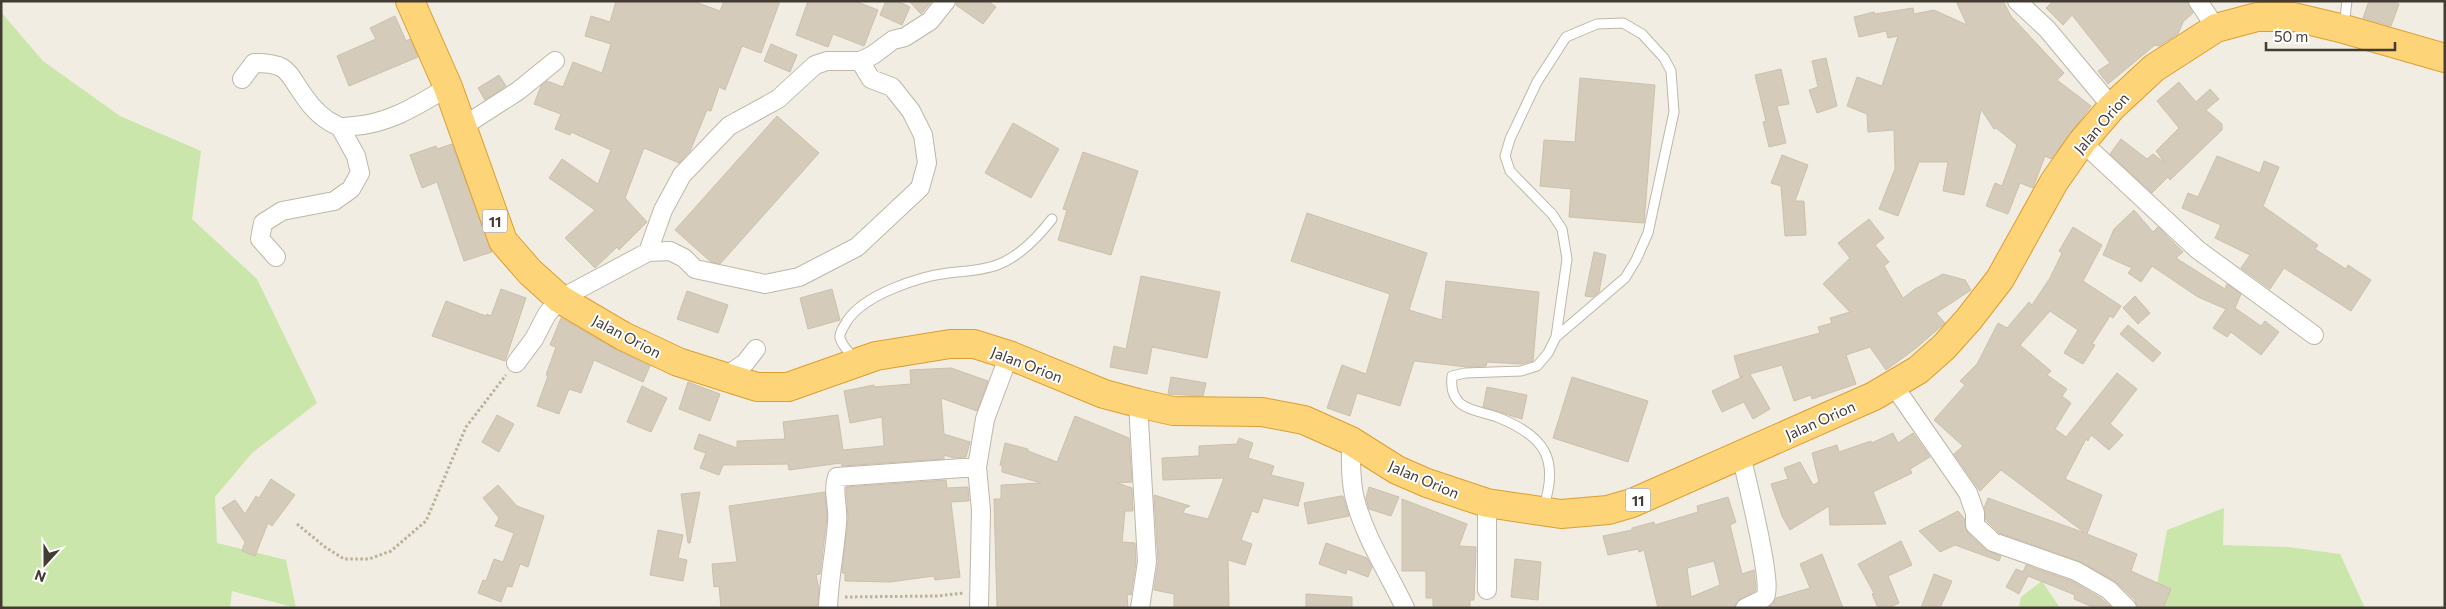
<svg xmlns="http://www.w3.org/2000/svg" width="2446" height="609" viewBox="0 0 2446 609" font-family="Commissioner,sans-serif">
	<rect width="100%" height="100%" fill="#f1ede2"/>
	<path fill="#cae6aa" d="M1,12L43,61L120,116L201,151L192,219L257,279L317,403L252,453L215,497L217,543L286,560L296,608L232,591L230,608H1Z
		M2224,508L2223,545L2288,547L2340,554L2365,608H2165L2157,585L2167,530Z
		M2042,581L2060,608H2019L2021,597Z"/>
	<path fill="#d5cbbb" stroke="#cdc0ab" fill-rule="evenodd" d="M616,1H693L720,11L724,1H780L761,53L742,46L725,90L719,87L711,111L707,110L690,151L679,163L644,148L625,198L647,222L619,250L617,247L595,268L565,238L595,210L549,178L562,159L598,184L611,150L571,132L570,135L555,129L561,114L534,104L541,86L547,81L563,87L573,62L602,73L611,44L585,36L591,16L610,22Z
		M808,1H855L878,10L864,46L833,34L828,47L796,35Z
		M886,1H898L910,7L902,25L880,15Z
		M909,1H932L921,14Z
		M956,1H988L996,7L983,24L956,5Z
		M1956,1H2003L2011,16L2064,73L2057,80L2091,106L2051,159L2045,156L2033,188L2020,183L2008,214L1986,206L1995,183L2002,186L2017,145L1996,128L1994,129L1981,109L1964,195L1943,191L1948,162H1919L1898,216L1879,209L1895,169L1894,130L1868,132L1867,114L1847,106L1857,77L1882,86L1898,36L1888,38L1886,31L1859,37L1854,17L1874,12L1875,14L1913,8L1914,14L1934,10L1967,25Z
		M2053,1H2187L2193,13L2183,22L2178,34L2159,46L2155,45L2108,84L2098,71L2110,63L2072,15L2063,25L2046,8Z
		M2369,1H2391L2399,4L2391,26L2363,18Z
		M395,16L406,41L410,39L418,57L349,86L337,56L376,39L370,28Z
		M771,44L797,55L790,72L764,61Z
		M1826,58L1837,106L1817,113L1809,90L1818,87L1812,61Z
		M1781,69L1789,104L1777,106L1786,143L1769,147L1763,122L1766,121L1755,75Z
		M499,75L506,86L485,100L478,88Z
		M1580,78L1655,85L1644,223L1569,217L1571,189L1540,186L1544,140L1575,142Z
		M2179,82L2196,102L2210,89L2219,99L2206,110L2222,124V130L2170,180L2168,177L2152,193L2110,154L2121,139L2147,159L2153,154L2165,163L2156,151L2179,128L2157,101Z
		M777,116L819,153L720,264L711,262L675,230Z
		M1013,123L1059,149L1031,198L985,173Z
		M452,144L492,252L464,261L437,182L422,188L410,155L436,146L437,149Z
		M1083,152L1138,171L1111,255L1058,240L1067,210L1063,209Z
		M1782,155L1808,165L1795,201H1804L1806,235L1785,236L1781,186L1771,183Z
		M2217,156L2260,173L2264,161L2279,167L2263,206L2318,245L2315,249L2346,269L2348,265L2371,280L2351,311L2284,268L2270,289L2241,268L2250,255L2215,238L2221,225L2182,208L2188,193L2198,197Z
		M2134,210L2153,232L2158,227L2183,252L2176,258L2225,289L2227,284L2241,294L2235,308L2261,326L2265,321L2279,332L2261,355L2231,332L2227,337L2213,328L2226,309L2198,297L2152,266L2141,282L2128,273L2132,268L2103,255L2114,229Z
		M1307,213L1427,253L1409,310L1442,320L1446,281L1539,292L1533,361L1521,364L1487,362L1486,366L1467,367L1414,361L1400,406L1357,393L1350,416L1327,408L1342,365L1366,374L1390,294L1291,261Z
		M1869,219L1884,238L1875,245L1889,262L1884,266L1903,298L1915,289L1943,274L1965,280L1971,290L1936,313L1945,323L1915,349L1886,370L1870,347L1846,355L1856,384L1812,399L1811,395L1794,401L1782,365L1750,374L1770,409L1753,419L1744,402L1722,412L1712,391L1744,376L1740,377L1734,356L1820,333L1818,327L1832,323L1830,318L1850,312L1823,284L1850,258L1838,243Z
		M2073,227L2102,245L2083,281L2121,306L2113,318L2110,316L2092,344L2095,345L2083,364L2064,353L2078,330L2050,311L2020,345L2051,371L2047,375L2067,389L2062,396L2071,403L2055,429L2066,437L2117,373L2137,389L2110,424L2123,435L2109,450L2091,435L2088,441L2086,439L2065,479L2102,495L2087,534L2137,554L2131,571L2171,589L2163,608L2137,607L2135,600L2116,582L2081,562L1999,533L1986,520L1984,508L1988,498L2085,533L2001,470L1980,491L1954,454L1963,446L1934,420L1965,385L1960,381L1977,364L1998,323L2007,328L2029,302L2032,305L2050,278L2062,253L2059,251Z
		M1594,252L1606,255L1599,292L1593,297L1585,296Z
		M1141,276L1220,292L1207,358L1152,347L1147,374L1110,367L1114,346L1126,349Z
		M501,289L526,298L505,361L432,336L446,301L486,316L487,314L491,316Z
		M832,289L840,320L808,329L800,298Z
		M687,291L728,305L718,333L677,319Z
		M2135,296L2150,313L2138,324L2123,308Z
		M561,318L615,349L650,366L643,382L594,360L581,393L569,389L559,414L537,406L548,376L546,375L556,347L550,345Z
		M2128,325L2161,353L2153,362L2120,334Z
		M951,368L988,381L977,411L941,398L944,434L970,442L966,457L954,458L944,455V459L842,466L841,463L789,470L788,464L723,465L719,475L700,468L706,453L694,449L699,434L737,448V441L785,439L783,422L838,415L843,450L884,446L882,417L850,423L844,391L874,385V387L911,384L910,370Z
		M1171,377L1206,383L1203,396L1168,394Z
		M1572,377L1648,401L1628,462L1553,438Z
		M688,382L720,394L710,421L679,409Z
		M642,386L667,398L651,432L627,422Z
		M1487,387L1527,395L1522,419L1483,407Z
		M497,415L514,424L499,452L482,442Z
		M1075,416L1129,438L1132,482L1117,483L1132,488L1133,511H1125L1122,542L1135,543L1136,562L1131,595L1127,594L1128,608H997L994,499H1001V485L1041,483L1002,472V465H1000L1005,443L1028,449V451L1057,462Z
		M1893,433L1898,443L1913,433L1930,457L1910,469L1912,473L1873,492L1886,524L1830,525L1829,506L1790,530L1782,516L1771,484L1788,479L1784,468L1800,462L1813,485L1819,482L1812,453L1837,445L1839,452L1871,441L1872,443Z
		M1239,438L1253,443L1248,458L1274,466L1271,475L1304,483L1298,506L1263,498L1258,513L1252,511L1241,540L1252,544L1245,565L1228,560L1229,608H1174V594L1154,590L1158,562L1154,495L1190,506L1185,508L1183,513L1208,519L1224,478L1163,480L1162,458L1199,456V446L1237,444Z
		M271,479L295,495L272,526L268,523L255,556L242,551L245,542L222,508L235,500L245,514L256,496L259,498Z
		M946,480L947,488L968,487L969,501L951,502L960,577L935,580L934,576L890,582L845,581V573H842L848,518L846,487Z
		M498,485L517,506L544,516L528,567L520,564L512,587L507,586L501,602L478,593L483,580L486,581L494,559L503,562L514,533L495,526L499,518L483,498Z
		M1369,487L1399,497L1391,516L1369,509L1366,498Z
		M700,492L690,543H688L681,494Z
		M825,492L827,517L820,574L816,575L819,589L817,608H721L719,586L714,587L712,564L737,562L729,506Z
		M1341,496H1343L1349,516L1308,524L1304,503Z
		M1728,497L1736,522L1730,525L1742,574L1754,570L1756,588L1755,591L1737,602L1734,608H1658L1644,550L1639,552L1638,549L1608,555L1603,536L1632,530V528L1654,522L1655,525L1698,512L1697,506ZM1714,561L1720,585L1691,597L1687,568Z
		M1402,499L1467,524L1459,546L1476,547L1474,600H1470V608H1433V598H1426V571H1402Z
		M1958,511L1964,518L1967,532L1986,550L2001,556L1999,561L1955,545L1940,552L1919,531Z
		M658,530L683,535L678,558L687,560L683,581L650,575Z
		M1901,541L1912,565L1888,576L1899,603L1888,608H1878L1872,594L1874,593L1858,564Z
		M1326,543L1367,558L1372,567L1368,577L1347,569L1346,574L1319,564Z
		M1822,554L1843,608H1769L1776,598L1810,588L1800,564Z
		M1515,559L1541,562L1538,600L1511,597Z
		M2026,565L2072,581L2102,599L2111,607L2095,608L2074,599L2075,595L2028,576L2019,594L2006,587L2016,569L2023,572Z
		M1934,574L1952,581L1940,608H1921Z
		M1306,594L1352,597V608H1306Z"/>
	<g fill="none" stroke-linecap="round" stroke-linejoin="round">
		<g stroke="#bfb7a8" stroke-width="11">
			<path id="service" d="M2344,26L2347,1
				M855,360C851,354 842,346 840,338C839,332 844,327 847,321C864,295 917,277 948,273C964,271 981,271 997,265C1019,257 1038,237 1052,219
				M1543,509C1560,459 1545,436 1497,417C1486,413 1470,411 1461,404C1452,396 1451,387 1452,376L1465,373L1521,371L1537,366L1548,353L1556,337L1625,278L1636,260L1648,233L1674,112L1671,71L1664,58L1642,34L1623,23L1597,24L1566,37L1537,82L1510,139L1505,156L1510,171L1552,214L1562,229L1567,259L1556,337"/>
		</g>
		<g stroke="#bfb7a8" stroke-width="20">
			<path id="minor" d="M2017,1L2047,29L2112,107
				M2198,1L2216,28
				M242,79L254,63C289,63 286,71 304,96C312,108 324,120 338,126C342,128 349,126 353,126C389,124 418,105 448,87
				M462,127L518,91L555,61
				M2082,142L2198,250L2314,335
				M648,252L663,210L682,175L729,126L778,99L815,65L827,61H860L873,55L893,40L905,37L930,21L946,1
				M276,257L260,239L263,223L282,211L334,201L351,189L360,173L356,156L340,127
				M516,363L534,339L547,314L560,299L648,252L670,251L684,258L695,269L765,284L799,277L857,247L920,188L927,163L923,135L911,111L892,87L871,79L860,61
				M724,377L745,363L756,349
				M1894,386L1968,493L1975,513V525L1993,542L2076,571L2109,590L2127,608
				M1138,403L1147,562L1140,608
				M1351,441C1351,460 1350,480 1355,499C1365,538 1388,572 1405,608
				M1741,455C1745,473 1774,587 1765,597C1761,601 1751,605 1745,608
				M1487,503V590
				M828,608C829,579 835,551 837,523C839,507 832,492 837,477L977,467
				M979,608L981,510L977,467L985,419L1009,355"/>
		</g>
		<g stroke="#dc9e31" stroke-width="30">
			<path id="trunk" d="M410,1L448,87L503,241L530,272L560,299L623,336L678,362L757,387H788L876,356L950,344H974L1009,355L1104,394L1138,403L1173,411L1262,412L1304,420L1351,441L1397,470L1427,483L1487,503L1561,514L1608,510L1632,503L1874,396L1918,370L1944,347L1969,319L2000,279L2054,182L2082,142L2112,107L2154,68L2216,28L2257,17H2294L2344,29L2445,58"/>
		</g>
		<path stroke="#beb096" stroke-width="3" stroke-dasharray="2.5 2.5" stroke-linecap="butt" d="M297,524L325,547L344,559H369L391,551L426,521L466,427L506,375
			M845,597L937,596L964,593"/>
		<use href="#service" stroke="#fff" stroke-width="9"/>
		<use href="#minor" stroke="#fff" stroke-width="18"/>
		<use href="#trunk" stroke="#fed478" stroke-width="28"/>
	</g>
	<g text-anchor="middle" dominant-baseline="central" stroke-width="4" stroke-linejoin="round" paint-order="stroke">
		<g fill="#fff" stroke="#7b7670" stroke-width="1">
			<rect x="482.5" y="209.5" width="25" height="23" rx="4"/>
			<rect x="1625.5" y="488.5" width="25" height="23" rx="4"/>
		</g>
		<g font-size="14" font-weight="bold" fill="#423c33">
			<text x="495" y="221">11</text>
			<text x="1638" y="500">11</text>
		</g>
		<g font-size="15" fill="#423c33" stroke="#fff">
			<text transform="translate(2101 123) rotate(-49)">Jalan Orion</text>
			<text transform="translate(627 336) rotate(28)">Jalan Orion</text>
			<text transform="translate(1027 364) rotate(21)">Jalan Orion</text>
			<text transform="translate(1820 420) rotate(-24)">Jalan Orion</text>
			<text transform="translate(1424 479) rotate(23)">Jalan Orion</text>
		</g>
	</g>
	<rect width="2446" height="609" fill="none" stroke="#423c33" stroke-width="5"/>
	<g transform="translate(45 564) rotate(201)" stroke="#ffffff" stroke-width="4" paint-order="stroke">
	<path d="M0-4L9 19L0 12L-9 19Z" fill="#423c33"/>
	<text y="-8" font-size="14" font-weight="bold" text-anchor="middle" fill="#423c33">N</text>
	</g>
	<path d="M2266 42v8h129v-8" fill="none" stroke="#423c33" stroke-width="2.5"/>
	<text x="2274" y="42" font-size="15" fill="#423c33" stroke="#ffffff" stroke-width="4" paint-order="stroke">50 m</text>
</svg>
